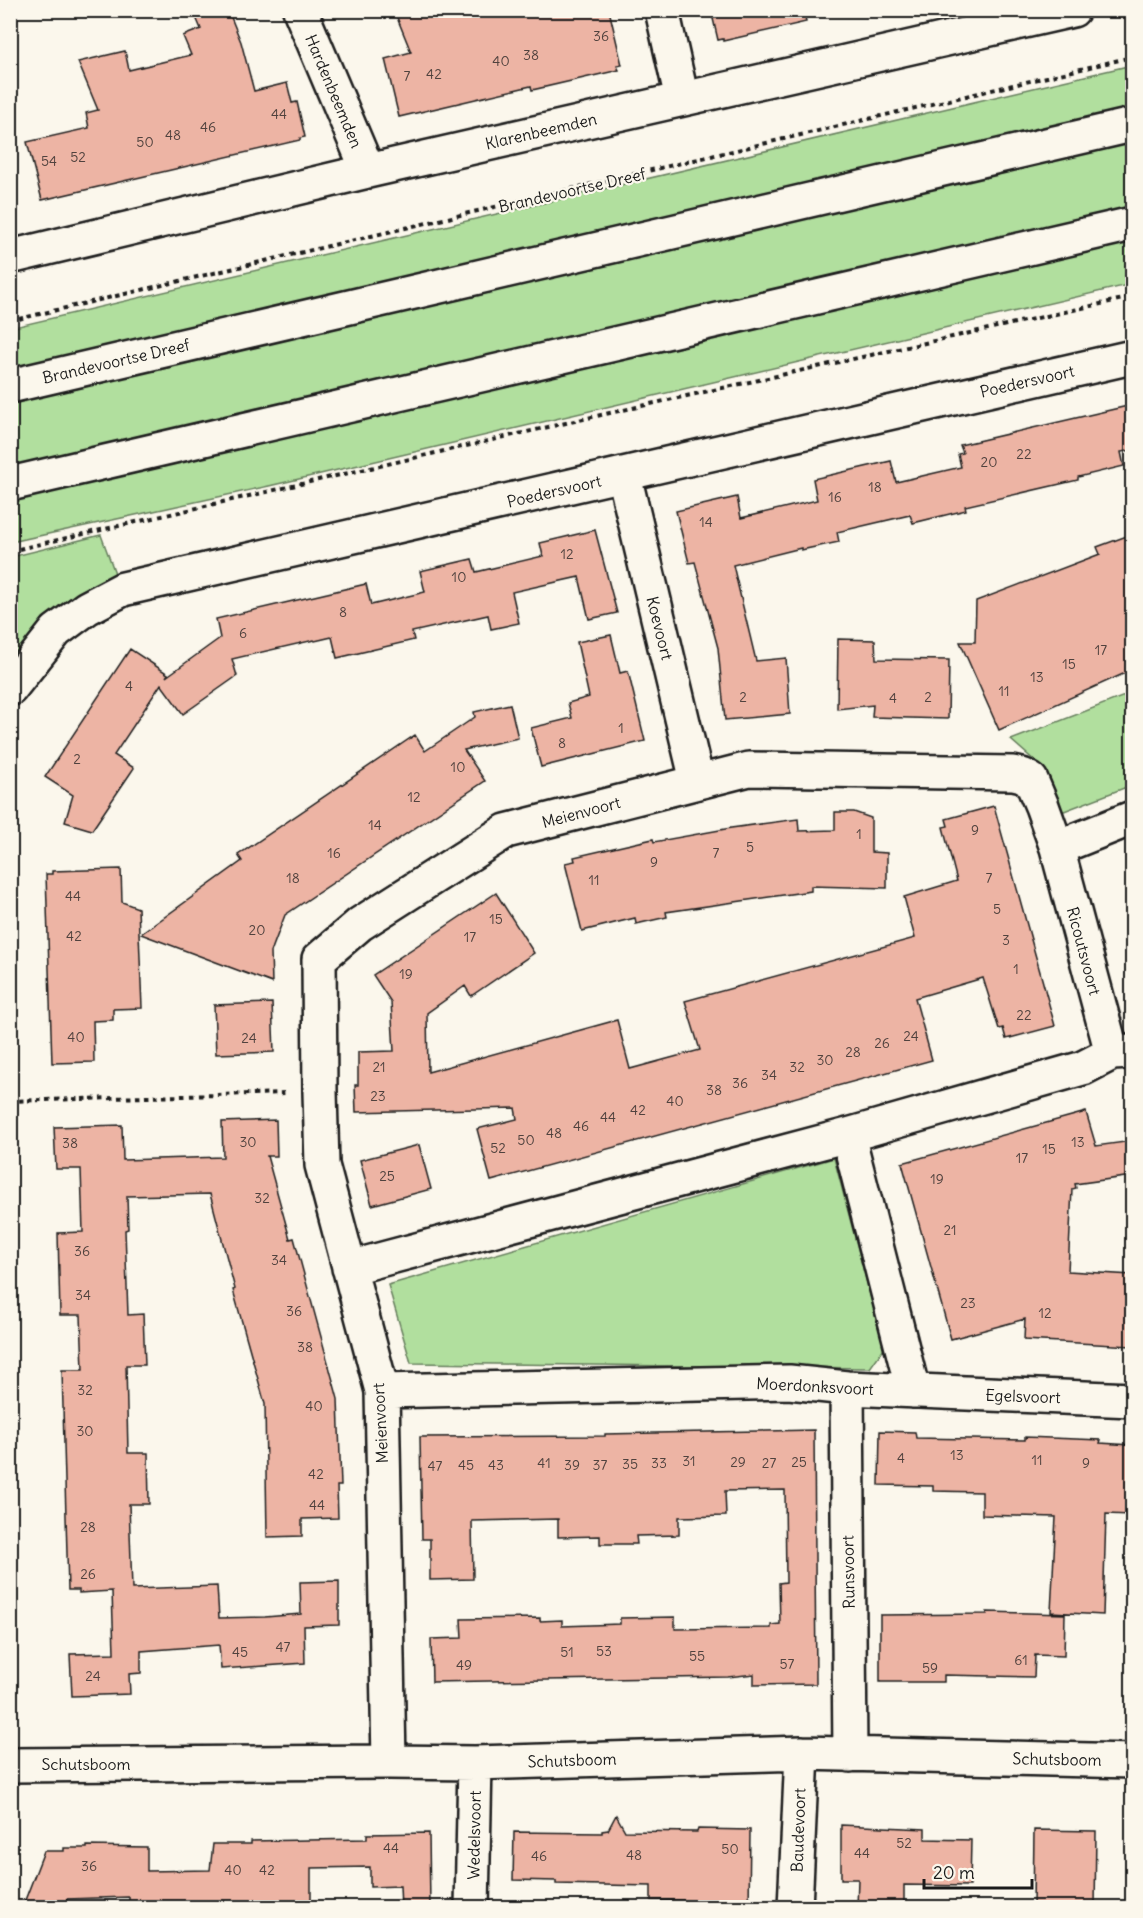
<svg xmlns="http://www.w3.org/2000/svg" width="1143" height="1918" viewBox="0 0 1143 1918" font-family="Delius,sans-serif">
	<rect width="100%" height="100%" fill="#fbf7ec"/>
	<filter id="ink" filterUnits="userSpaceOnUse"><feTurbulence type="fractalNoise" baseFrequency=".0167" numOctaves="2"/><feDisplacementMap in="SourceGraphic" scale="12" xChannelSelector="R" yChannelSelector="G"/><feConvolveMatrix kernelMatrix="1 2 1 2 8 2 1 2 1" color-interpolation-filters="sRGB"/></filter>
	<g filter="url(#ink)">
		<path fill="#b1df9e" stroke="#667e5d" stroke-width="1.5" d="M1132,65V117L11,376L10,328Z
			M1132,135V215L11,472L10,396Z
			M1132,233V284L269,486L11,542L10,496Z
			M101,535L116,576L11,668V557Z
			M1132,693V785L1059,813L1045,770L1011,740Z
			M834,1158L884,1348L870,1368L411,1363L388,1285Z"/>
		<path fill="#edb4a4" stroke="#1c1c1c" stroke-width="1.5" d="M193,10H228L241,42L254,91L287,83L292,103L297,102L305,137L300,138V140L42,200L27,142L89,128L86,113L98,110L78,62L125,51L129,70L191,55L183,36L201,29Z
			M394,10H609L622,65L617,66L619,70L532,90L531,86L399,117L385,59L411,52Z
			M711,10H804L806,22L723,41V39L718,40Z
			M1132,405V450L1121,452L1124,466L1078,477V480L965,506L966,510L913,523L910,515L837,532L839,542L801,550V548L733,565L756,661L786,658L790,714L725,720L718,648L695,562L689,563L676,511L737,497L741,518L817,500L813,479L891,461L896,482L961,467L958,454L963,453L960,445Z
			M595,530L617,613L589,619L579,577L512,592L519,623L491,629L488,615L412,632L414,640L337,658L332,637L315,641L314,640L232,659L237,676L183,714L161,684L114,755L134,768L92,830L65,822L73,795L45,777L130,649L168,674L166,677L220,638L216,619L366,584L371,605L425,592L420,571L472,559L476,572L543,556L540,543Z
			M1132,534V670L999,730L960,642H975L976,601L1100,554L1097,547Z
			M611,635L620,673L628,671L645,741L541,767L531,728L572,718L568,703L589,697L577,642Z
			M838,639L875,640L876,659L949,660L948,719L872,717L873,705L837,709Z
			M510,704L518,738L464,750L485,781L285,915L271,952L272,983L141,934L242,861L238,855L415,735L425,751L475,717L474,712Z
			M994,806L1055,1026L1006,1039L1003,1028L999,1029L983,978L915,998L932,1060L491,1181L477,1129L517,1119L515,1108L356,1112L355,1085H358V1052L394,1051L391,1002L373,975L496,893L534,953L471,996L465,986L427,1013L428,1072L617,1020L630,1069L700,1050L685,1001L915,938L904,897L957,881L943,827L948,826L946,819Z
			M835,812H854L871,818V852L887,853V888L811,886V891L666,912L667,917L636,924L635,918L582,931L565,863L575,861L574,857L653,839L654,842L731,828L798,819L799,831L835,830Z
			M121,869L122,902L138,908L142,1008L113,1009V1020L93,1021L94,1062L52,1063L46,874H52V871Z
			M272,1003L274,1052L216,1054L214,1005Z
			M1086,1112L1096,1146L1132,1141V1176L1075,1184L1076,1188L1072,1189L1068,1271L1132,1275V1346L1024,1340L1025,1319L951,1339L902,1163Z
			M276,1120L277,1156H267L290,1239L294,1238L338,1399L341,1486H337L338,1518L302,1519V1536L267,1537L265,1404L233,1290L235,1289L210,1194L127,1196L128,1229L125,1230L128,1315L143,1314L145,1365H126L128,1453H148L149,1504H129L132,1589L217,1586L219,1618L265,1617L301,1614L300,1582L339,1581V1625L304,1626L305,1663L221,1669L219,1645L141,1651V1673L129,1674L130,1694L72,1696L70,1654L114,1653L112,1591L79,1593V1590H68L62,1370H83L81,1315H60L58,1233L83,1232L81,1169H56L54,1127L122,1125L123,1160L223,1157L222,1122Z
			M419,1145L431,1189L372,1205L360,1160Z
			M814,1430L816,1684L754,1685V1674L728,1677L432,1682L431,1639L462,1638L461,1619L540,1618V1621L562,1620V1626L620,1624V1618L675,1617V1629L771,1628V1625L780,1624L779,1583L786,1582L785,1490L725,1491L726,1516L679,1517V1535L636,1536L637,1544H600V1536L558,1537V1519L472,1521L473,1579L430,1580V1539H422L420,1437L605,1436V1434Z
			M880,1431L915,1432L916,1438L1025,1440V1437L1101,1440L1100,1443L1132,1445V1515L1106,1514L1103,1615L1051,1612L1056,1517L982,1515V1492L933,1491V1486L879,1485Z
			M987,1612L1065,1614L1064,1656L1035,1655L1034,1677L944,1675V1682H880V1615L987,1614Z
			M616,1815L625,1831L697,1832L698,1829L750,1830L749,1908H717V1901L651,1900V1886L556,1884V1881L513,1880L514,1832L602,1833V1831L608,1830Z
			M841,1825L925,1829V1839L971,1840L970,1886L904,1885V1908H857L858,1879H841Z
			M1034,1830L1096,1831L1095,1908H1033Z
			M429,1833L430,1908H401L400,1886L370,1887V1867L311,1868V1908H129V1897L67,1899V1907L22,1908L44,1851H64V1848H87V1846L147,1847V1871L210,1870L213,1844H251V1841L367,1839V1834Z"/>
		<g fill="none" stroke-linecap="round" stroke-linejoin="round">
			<g stroke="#1c1c1c" stroke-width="38">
				<path id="minor" d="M300,10L368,171
					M662,10L682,99
					M10,257L368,171L1073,10
					M624,475L697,781
					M10,689L56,631L87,608L123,589L1132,357
					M1057,848L1132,818
					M848,1135L913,1391
					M349,1268L848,1135L1083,1068L1112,1053L1132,1052
					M847,1388L850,1755
					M382,1391L789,1382L847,1388L1132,1400
					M389,1762L382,1391L322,1165L320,1092L319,959L360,924L506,831L749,769L1013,773L1022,775L1031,780L1042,806L1057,848L1112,1053
					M10,1765L389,1762L475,1763L802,1753L1132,1761
					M472,1908L475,1763
					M795,1908L802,1753"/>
			</g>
			<g stroke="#1c1c1c" stroke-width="38">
				<path id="major" d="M10,386L1132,125
					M10,484L1132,224"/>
			</g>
			<path stroke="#1c1c1c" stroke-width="4" stroke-dasharray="4.5 4.5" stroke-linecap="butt" d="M10,321L1132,57
				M10,551L592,417L1132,297
				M10,1101L286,1093"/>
			<use href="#minor" stroke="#fbf7ec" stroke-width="33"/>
			<use href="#major" stroke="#fbf7ec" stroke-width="33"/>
		</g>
	</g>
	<g text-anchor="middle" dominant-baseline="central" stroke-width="4.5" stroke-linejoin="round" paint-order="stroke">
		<g font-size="14" fill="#50423e">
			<text x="601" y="36">36</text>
			<text x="531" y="55">38</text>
			<text x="501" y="61">40</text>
			<text x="434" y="74">42</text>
			<text x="407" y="76">7</text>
			<text x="279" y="114">44</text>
			<text x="208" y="127">46</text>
			<text x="173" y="135">48</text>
			<text x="145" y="142">50</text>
			<text x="78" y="157">52</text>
			<text x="49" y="161">54</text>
			<text x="1024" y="454">22</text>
			<text x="989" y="462">20</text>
			<text x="875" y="487">18</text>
			<text x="835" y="497">16</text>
			<text x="706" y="522">14</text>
			<text x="567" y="554">12</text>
			<text x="459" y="577">10</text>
			<text x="343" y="612">8</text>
			<text x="243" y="633">6</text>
			<text x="1101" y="650">17</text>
			<text x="1069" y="664">15</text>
			<text x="1037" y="677">13</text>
			<text x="129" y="686">4</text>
			<text x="1004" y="691">11</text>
			<text x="743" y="697">2</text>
			<text x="928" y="697">2</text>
			<text x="893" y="698">4</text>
			<text x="621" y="728">1</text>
			<text x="562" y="743">8</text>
			<text x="77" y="759">2</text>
			<text x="458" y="767">10</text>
			<text x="414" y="797">12</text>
			<text x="375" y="825">14</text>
			<text x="975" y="830">9</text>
			<text x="859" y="834">1</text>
			<text x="750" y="847">5</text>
			<text x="334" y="853">16</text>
			<text x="716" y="853">7</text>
			<text x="654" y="862">9</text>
			<text x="293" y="878">18</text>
			<text x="989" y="878">7</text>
			<text x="594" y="880">11</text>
			<text x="73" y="896">44</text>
			<text x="997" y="909">5</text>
			<text x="496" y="919">15</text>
			<text x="257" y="930">20</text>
			<text x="74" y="936">42</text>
			<text x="470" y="937">17</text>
			<text x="1006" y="940">3</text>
			<text x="1016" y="969">1</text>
			<text x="406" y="974">19</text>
			<text x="1024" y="1015">22</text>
			<text x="911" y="1036">24</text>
			<text x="76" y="1037">40</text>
			<text x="249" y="1038">24</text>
			<text x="882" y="1043">26</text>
			<text x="853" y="1052">28</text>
			<text x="825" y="1060">30</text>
			<text x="379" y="1067">21</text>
			<text x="797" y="1067">32</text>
			<text x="769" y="1075">34</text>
			<text x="740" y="1083">36</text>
			<text x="714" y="1090">38</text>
			<text x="378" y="1096">23</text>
			<text x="675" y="1101">40</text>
			<text x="638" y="1110">42</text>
			<text x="608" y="1117">44</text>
			<text x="581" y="1126">46</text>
			<text x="554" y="1133">48</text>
			<text x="526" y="1140">50</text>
			<text x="248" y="1142">30</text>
			<text x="1078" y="1142">13</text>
			<text x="70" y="1143">38</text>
			<text x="498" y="1148">52</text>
			<text x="1049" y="1149">15</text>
			<text x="1022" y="1158">17</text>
			<text x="387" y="1176">25</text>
			<text x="937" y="1179">19</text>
			<text x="262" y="1198">32</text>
			<text x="950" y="1230">21</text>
			<text x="82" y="1251">36</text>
			<text x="279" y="1260">34</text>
			<text x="83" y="1295">34</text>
			<text x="968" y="1303">23</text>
			<text x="294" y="1311">36</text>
			<text x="1045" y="1313">12</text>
			<text x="305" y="1347">38</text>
			<text x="85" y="1390">32</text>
			<text x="314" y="1406">40</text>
			<text x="85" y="1431">30</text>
			<text x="957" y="1455">13</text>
			<text x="901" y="1458">4</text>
			<text x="1037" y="1460">11</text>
			<text x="689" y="1461">31</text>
			<text x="738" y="1462">29</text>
			<text x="799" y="1462">25</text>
			<text x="544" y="1463">41</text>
			<text x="659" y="1463">33</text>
			<text x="769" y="1463">27</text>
			<text x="1086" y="1463">9</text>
			<text x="630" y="1464">35</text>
			<text x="466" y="1465">45</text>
			<text x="496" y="1465">43</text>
			<text x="572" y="1465">39</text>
			<text x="600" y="1465">37</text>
			<text x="435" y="1466">47</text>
			<text x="316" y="1474">42</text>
			<text x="317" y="1505">44</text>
			<text x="88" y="1527">28</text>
			<text x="88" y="1574">26</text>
			<text x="283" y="1647">47</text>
			<text x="604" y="1651">53</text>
			<text x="240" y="1652">45</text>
			<text x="567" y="1652">51</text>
			<text x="697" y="1656">55</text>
			<text x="1021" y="1660">61</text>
			<text x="787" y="1664">57</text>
			<text x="464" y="1665">49</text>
			<text x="930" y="1668">59</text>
			<text x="93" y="1676">24</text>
			<text x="904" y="1843">52</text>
			<text x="391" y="1848">44</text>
			<text x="730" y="1849">50</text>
			<text x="862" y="1853">44</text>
			<text x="634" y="1855">48</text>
			<text x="539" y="1856">46</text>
			<text x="89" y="1866">36</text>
			<text x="233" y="1870">40</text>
			<text x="267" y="1870">42</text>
		</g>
		<g font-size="16" fill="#1c1c1c" stroke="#fbf7ec">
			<text transform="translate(334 91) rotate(67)">Hardenbeemden</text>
			<text transform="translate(541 131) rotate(-13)">Klarenbeemden</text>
			<text transform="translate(572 190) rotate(-13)">Brandevoortse Dreef</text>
			<text transform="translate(116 361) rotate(-13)">Brandevoortse Dreef</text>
			<text transform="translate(1027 381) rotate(-13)">Poedersvoort</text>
			<text transform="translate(554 491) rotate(-13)">Poedersvoort</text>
			<text transform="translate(660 628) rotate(76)">Koevoort</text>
			<text transform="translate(581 812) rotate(-15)">Meienvoort</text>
			<text transform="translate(1084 951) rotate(75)">Ricoutsvoort</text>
			<text transform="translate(815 1386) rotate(3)">Moerdonksvoort</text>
			<text transform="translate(1023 1396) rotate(2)">Egelsvoort</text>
			<text transform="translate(380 1423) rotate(-93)">Meienvoort</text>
			<text transform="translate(848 1572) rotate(-91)">Runsvoort</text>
			<text transform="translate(1057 1759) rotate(1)">Schutsboom</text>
			<text transform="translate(572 1760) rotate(-2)">Schutsboom</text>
			<text x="86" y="1764">Schutsboom</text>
			<text transform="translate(798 1830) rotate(-88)">Baudevoort</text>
			<text transform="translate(474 1835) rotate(-89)">Wedelsvoort</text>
		</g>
	</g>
	<rect width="1143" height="1918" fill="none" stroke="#fbf7ec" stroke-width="36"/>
	<rect x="18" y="18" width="1107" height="1882" fill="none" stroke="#1c1c1c" stroke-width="2" filter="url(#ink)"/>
	<path d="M924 1879v9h108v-9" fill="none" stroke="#1c1c1c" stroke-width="3"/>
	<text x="933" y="1879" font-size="18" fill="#1c1c1c" stroke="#fbf7ec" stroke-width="4.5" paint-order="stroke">20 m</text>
</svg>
